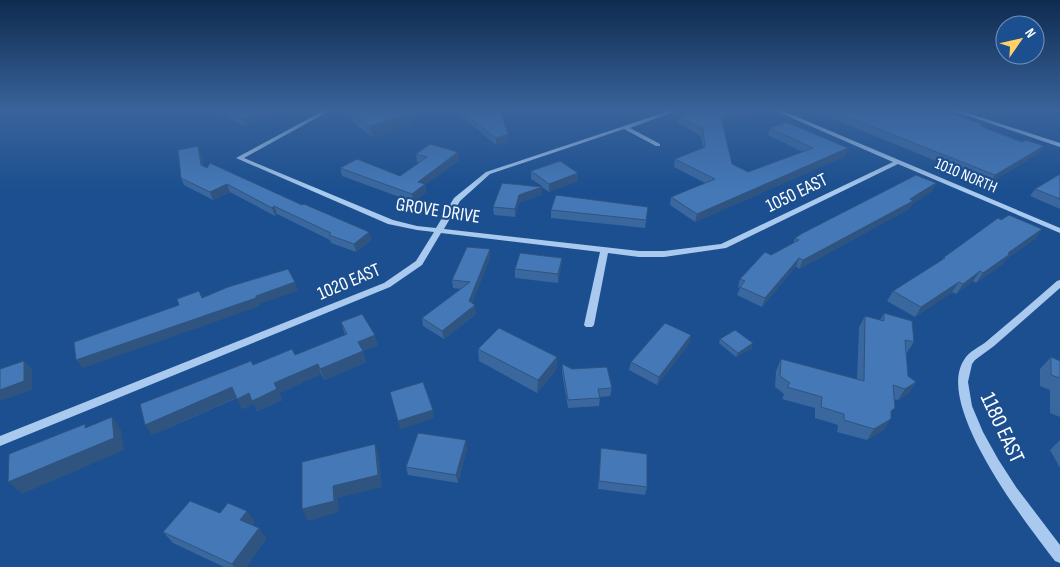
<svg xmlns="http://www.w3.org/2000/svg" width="1060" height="567" viewBox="0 0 1060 567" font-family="'Sofia Sans Condensed',sans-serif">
	<rect width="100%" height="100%" fill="#1b4f8f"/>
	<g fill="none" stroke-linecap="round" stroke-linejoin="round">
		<path fill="#a9c9ee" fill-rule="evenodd" d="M323,111H329L244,158L393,220L417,226L436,228L454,198L486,172L669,111H676L630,128L660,144V146H656L624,129L490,174L460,201L444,229L639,251H664L721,244L893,162L776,111H783L1060,228V233L898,164L726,248L664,257H639L608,253L594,325L592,327H586L584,325L600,252L441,233L422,265L390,287L0,446V436L384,283L416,261L434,232L417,230L388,224L236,158Z
			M954,111H961L1060,143V147Z
			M1060,280V288L994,346L975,360L972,364L968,382L972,406L983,432L998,459L1016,487L1060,545V563L1055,561C1027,525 934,405 964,360C969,351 980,347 987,341C1011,321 1034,301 1057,281Z"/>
	</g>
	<path fill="#3a679d" d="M214,111H265L266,117L245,126Z
		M357,111H413L414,119L410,120L411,124L372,137L353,123L351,112Z
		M460,111H500L508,141L496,145L461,116Z
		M814,111H947V112L981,126L985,128L1022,142L1044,146L1039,153L990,183Z
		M751,113L723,123L732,164L748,172L803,152L768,135L770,128L848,148L845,156L695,222L670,205L671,197L705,183L674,167L675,159L703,148L701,136L678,123L679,116Z
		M201,154L203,166L369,232L371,240L356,252L331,243L330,240L277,214L275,216L230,192L213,200L184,185L181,178Z
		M416,154L459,160L425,185L426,192L413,202L342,176L340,168L400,176L420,162H417Z
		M531,171L578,181L549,192L542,187V194L519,203L515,217L494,215L493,207L542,186L531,179Z
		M1060,174V209L1030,196L1035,189Z
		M936,183L932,191L912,204L909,209L799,269L796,266L762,307L737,295L740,288L738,287L740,279L771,255L793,244L795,238Z
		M648,207L645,228L551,218V210Z
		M1001,220L1042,229L1035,239L1006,259L1003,264L976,283L973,281L956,294L952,292L915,317L887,301L893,291L941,261L943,258Z
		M490,249V258L472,303L476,314L444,339L423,326L422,318L461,289L453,288L452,280Z
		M562,258L561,266L558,283L515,278V269Z
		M884,313L914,342L906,354L908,376L916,382L908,394L898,400L894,399L891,414L884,430L867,440L837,432L838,425L815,418V408L782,399L784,394L775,387L776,371L781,359L857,380L859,327L865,316L880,320Z
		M341,322L378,345L363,351L366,362L324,380L321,374L279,393L282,400L257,411L254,404L242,409L237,398L152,435L253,365L295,355L345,335Z
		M691,335L689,344L657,385L629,370L631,362Z
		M720,339L752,348L736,357L719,343Z
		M478,349L557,357L556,370L537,393L479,361Z
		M1051,357L1060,361V417L1050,413V390L1040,386V369Z
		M562,364L612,388L610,396L600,397L599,406L568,408L562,373Z
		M1060,440V468L1050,450Z
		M467,448L458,483L408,475L406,467Z
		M601,448L647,487L645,495L598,489Z
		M220,513L255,522L253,525L259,528L266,539L246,567H224L173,543L163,532Z"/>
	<path fill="#305480" d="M263,111H265L266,117L245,126L243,119Z
		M405,111H413L414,119L410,120L411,124L372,137L370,126Z
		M741,111H752L751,113L720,124L721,117Z
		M508,134V141L496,145V138Z
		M198,146L201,154L204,172L201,165Z
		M1044,146L1039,153L990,183L995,175Z
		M848,148L845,156L695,222L697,214Z
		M458,152L459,160L425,185L426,192L413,202L412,194L418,182Z
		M578,173V181L549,192V184Z
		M936,183L932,191L912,204L909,209L799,269L803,260L910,199Z
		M227,184L230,192L213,200L210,192Z
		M542,187V194L519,203L515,217V209L519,195Z
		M274,206L277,214L275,216L272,208Z
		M1042,229L1035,239L1006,259L1003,264L976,283L983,273L1008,253Z
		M369,232L371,240L356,252L354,244Z
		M490,249V258L470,310L475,305L476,314L444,339L442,331L469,301Z
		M562,258L561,266L558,283V274Z
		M799,258L796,266L762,307L765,298Z
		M980,271L973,281L956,294L963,284Z
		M295,282L298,291L259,304L260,306L83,368L76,360Z
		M959,282L952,292L915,317L921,307Z
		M375,335L378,345L361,352L358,342Z
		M691,335L689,344L657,385L659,377Z
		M753,343L752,348L736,357L738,353Z
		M363,351L366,362L324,380L320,369Z
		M557,357L556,370L537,393L538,380Z
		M24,361L32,369V390L0,401V390Z
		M318,364L321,374L279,393L282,400L257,411L254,404L242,409L237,399L274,383Z
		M916,382L908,394L898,400L905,389Z
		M232,387L238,397L152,435L145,425Z
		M433,410L434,418L400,430L398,421Z
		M112,417L121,430L124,450L22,494L8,482Z
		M891,419L884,430L867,440L874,429Z
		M466,440L467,448L458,483L456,475Z
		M375,444L379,456L382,487L338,498L339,512L308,521L302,509L333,486Z
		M247,511L255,522L248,531L240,520Z
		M259,528L266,539L246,567H234L232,564Z"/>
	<path fill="#4478b7" stroke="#305480" d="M225,111H263L243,119Z
		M357,111H406H405L409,114L370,126L351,112Z
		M461,111H500L508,134L496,138Z
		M698,111H741L721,117L732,164L748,172L813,148L770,128L786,122L848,148L697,214L671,197L715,179L675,159L705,147L703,128L679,116Z
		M833,111H943L982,124L980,125L985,128L1022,142L1026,140L1044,146L995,175Z
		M430,144L458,152L418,182L425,184L412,194L340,168L357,159L400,176L427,157L416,154Z
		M198,146L201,165L207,168L210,163L302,205L304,204L369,232L354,244L329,235L331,233L274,206L272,208L227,184L210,192L181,178L178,150Z
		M560,161L578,173L549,184L531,171Z
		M1060,174V199L1035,189Z
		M916,175L936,183L910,199L913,201L803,260L799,258L765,298L740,287L745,281L740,279L765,252L771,255L799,240L795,238L801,234Z
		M502,183L542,187L519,195L515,209L493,207Z
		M556,195L648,207L646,220L551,210Z
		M1009,215L1042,229L1008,253L1010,254L983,273L980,271L963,284L959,282L921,307L893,291L945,258H943L998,218L1001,220Z
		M467,247L490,249L469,301L475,305L442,331L422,318L470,282L452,280Z
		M520,253L562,258L558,274L515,269Z
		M288,269L295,282L256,296V298L76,360L74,342L179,305L177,299L199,291L202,298L228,287Z
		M884,313L912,321L914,342L905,340L908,376L916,382L905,389L893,385L895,408L891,411V419L874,429L844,420V414L821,407L822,397L787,387L790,383L780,376L781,359L864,381L865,316L884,321Z
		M362,314L375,335L358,342L363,351L320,369L318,364L274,383L277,389L252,401L249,393L237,399L232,387L145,425L140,404L251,361L253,365L292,349L295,355L347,334L341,322Z
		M665,323L691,335L659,377L631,362Z
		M499,328L557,357L538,380L478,349Z
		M735,330L753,343L738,353L720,339Z
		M1051,357L1060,361V378L1051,375Z
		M24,361V381L0,390V369Z
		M562,364L572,369L607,367L612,388L598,389L600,398L568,400Z
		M423,382L433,410L398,421L390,392Z
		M112,417L114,438L8,482L9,454L85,424V428Z
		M418,433L466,440L456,475L406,467Z
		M375,444L378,475L333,486L334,501L302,509V462Z
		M601,448L647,454V487L599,481Z
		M190,501L220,513L228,503L247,511L240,520L259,528L232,564L163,532Z"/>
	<linearGradient id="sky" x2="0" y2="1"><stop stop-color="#0f2b4f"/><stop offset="0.58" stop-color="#39639b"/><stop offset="1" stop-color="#39639b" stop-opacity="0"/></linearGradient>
	<rect width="1060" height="190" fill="url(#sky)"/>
	<g text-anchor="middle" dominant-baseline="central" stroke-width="4.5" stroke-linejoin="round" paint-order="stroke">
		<g font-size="16" fill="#fff" stroke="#1b4f8f">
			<text transform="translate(966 176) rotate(23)">1010 NORTH</text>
		</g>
		<g font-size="19" fill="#fff" stroke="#1b4f8f">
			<text transform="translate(797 193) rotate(-26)">1050 EAST</text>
			<text transform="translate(438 211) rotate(9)">GROVE DRIVE</text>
			<text transform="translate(349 282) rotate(-23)">1020 EAST</text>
		</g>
		<g font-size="22" fill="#fff" stroke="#1b4f8f">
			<text transform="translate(1002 428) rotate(65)">1180 EAST</text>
		</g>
	</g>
	<g transform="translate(1020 40) rotate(56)"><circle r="24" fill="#1b4f8f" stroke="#7695bc"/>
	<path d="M0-4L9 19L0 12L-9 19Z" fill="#ffd166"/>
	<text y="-8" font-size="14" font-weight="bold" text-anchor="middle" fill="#ffffff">N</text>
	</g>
</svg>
